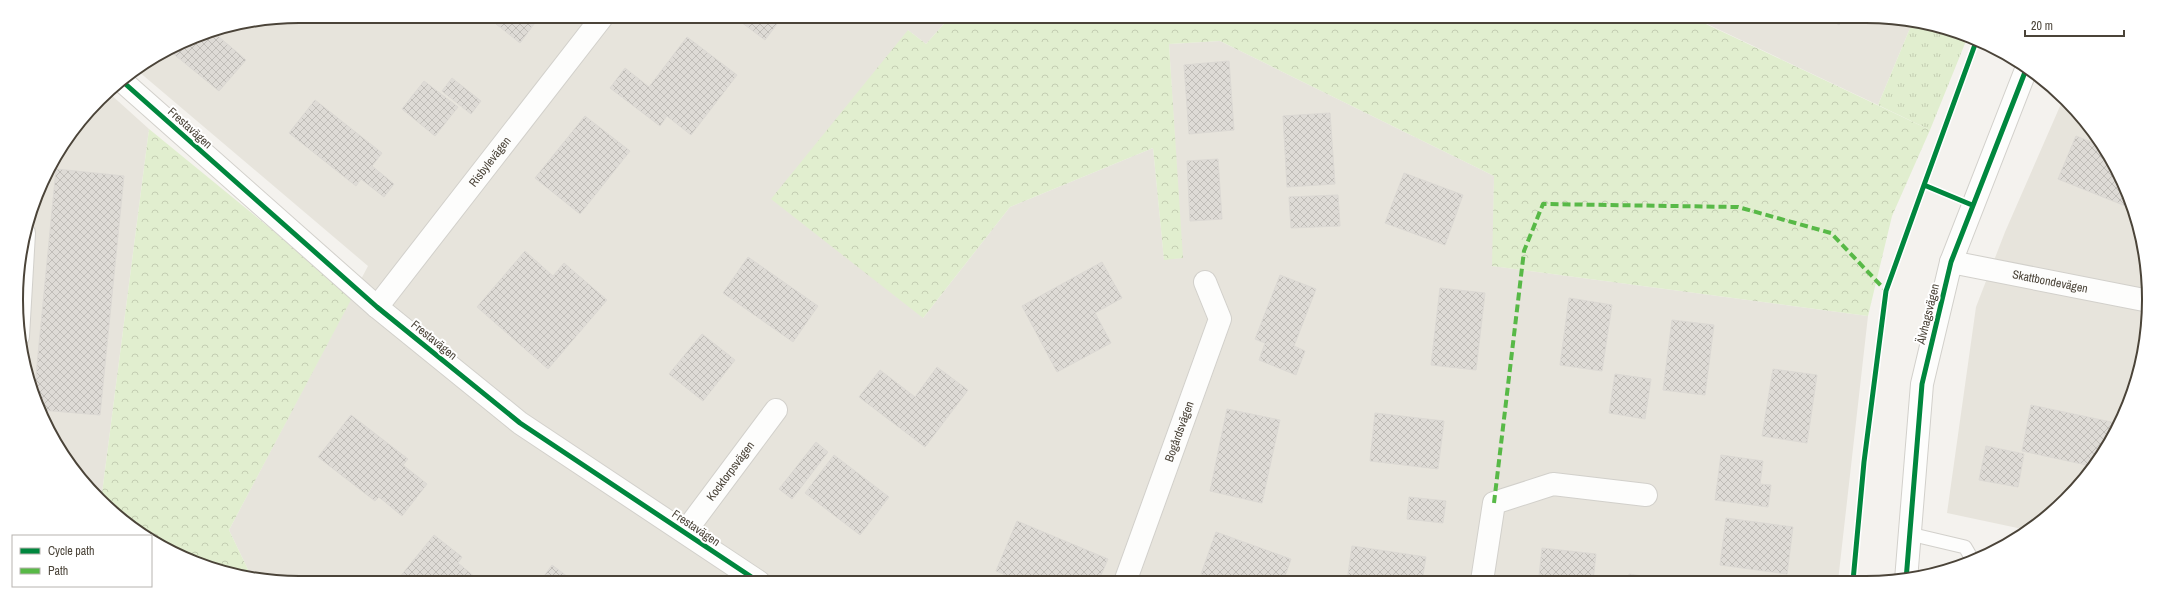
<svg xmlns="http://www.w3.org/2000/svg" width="2165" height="599" viewBox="0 0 2165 599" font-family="'Archivo Narrow',sans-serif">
	<defs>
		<pattern id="grass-tufts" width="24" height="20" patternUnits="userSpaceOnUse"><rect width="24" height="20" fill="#e1eecf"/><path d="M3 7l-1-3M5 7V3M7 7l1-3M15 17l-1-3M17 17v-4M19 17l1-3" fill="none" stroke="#c3cdb2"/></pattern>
		<pattern id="forest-crowns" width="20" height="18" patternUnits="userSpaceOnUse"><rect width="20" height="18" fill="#e1eecf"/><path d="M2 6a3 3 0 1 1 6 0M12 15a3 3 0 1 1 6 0" fill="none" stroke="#c3cdb2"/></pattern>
		<pattern id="building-cross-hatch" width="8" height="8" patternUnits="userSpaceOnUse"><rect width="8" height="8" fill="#dedbd6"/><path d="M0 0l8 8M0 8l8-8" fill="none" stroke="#c0bdb8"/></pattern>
	</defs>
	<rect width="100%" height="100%" fill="#f4f2ee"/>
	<path fill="#e7e4dc" d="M299,16H951L926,44L908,30L923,318L1010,207L1153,148L1164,259L1182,258L1169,44L1220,41L1494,176L1493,266L1868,316L1838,581L300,583L252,578L229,530L368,266L138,71L191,37L244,21Z
		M1690,16H1865L1913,21L1878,105Z
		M108,92L149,129L101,501L75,472L31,390L18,336L26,226L45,174L75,127Z
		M2064,97L2101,142L2127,191L2144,244L2149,299L2144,355L2111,441L2053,512L2027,530L1947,513L1976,307L2005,232Z"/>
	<path fill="url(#grass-tufts)" d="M1913,21L1968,36L1930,130L1878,105Z"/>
	<path fill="url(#forest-crowns)" d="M951,16H1689L1930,130L1892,216L1868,316L1492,266L1494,176L1220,41L1169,44L1183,258L1164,260L1153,148L1010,207L923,318L771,199L908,30L926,44Z
		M149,129L353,296L229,530L252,578H244L158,545L151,540V536H145L113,513L101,501Z"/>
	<path fill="url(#building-cross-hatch)" stroke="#dcd9d4" d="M486,16H540L520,43Z
		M733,16H783L765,40Z
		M1825,16H1844L1839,25Z
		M212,31L246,60L219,91L170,51L191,37Z
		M687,37L737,75L691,135L667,116L660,126L610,88L625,68L649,87Z
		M1229,61L1234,130L1189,134L1184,65Z
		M452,78L481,101L471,114L442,91Z
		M424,81L458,107L435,136L402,109Z
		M315,100L382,153L372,166L394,184L384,197L361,179L356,186L289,133Z
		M1330,113L1335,184L1287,187L1283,116Z
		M585,116L630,151L580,214L535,178Z
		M2076,136L2104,147L2127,191L2131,201L2128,207L2058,179Z
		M1218,159L1222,219L1190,221L1187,161Z
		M56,169L124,176L100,415L41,410L34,396Z
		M1404,173L1463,195L1445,245L1385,223Z
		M1338,195L1340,226L1291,228L1289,197Z
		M525,251L553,276L564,263L607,300L548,369L477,307Z
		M748,257L818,306L793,342L723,293Z
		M1102,262L1122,298L1095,313L1111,343L1057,372L1022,306Z
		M1280,275L1316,289L1294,346L1305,351L1296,375L1259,360L1265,343L1255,339Z
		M1440,288L1485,293L1476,370L1431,365Z
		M1569,298L1612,305L1602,371L1560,365Z
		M1672,320L1714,325L1705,395L1663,390Z
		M702,334L735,360L703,401L669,374Z
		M937,367L968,390L925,447L859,397L880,370L915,397Z
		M1773,369L1817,375L1807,443L1762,436Z
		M1615,374L1651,379L1645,419L1609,413Z
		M2031,405L2116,423L2111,441L2091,466L2022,451Z
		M1227,409L1280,420L1262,503L1210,491Z
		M1375,413L1444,421L1438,469L1370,461Z
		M351,415L408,459L403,465L427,484L402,516L379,497L375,501L318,457Z
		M816,442L828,452L792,499L779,489Z
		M1986,446L2024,454L2018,487L1979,480Z
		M834,455L889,497L860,535L805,493Z
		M1721,455L1763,461L1760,484L1771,485L1768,507L1715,500Z
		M1409,497L1446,501L1443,523L1407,519Z
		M1726,518L1793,527L1787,574L1720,565Z
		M1017,521L1108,559L1098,582H1023L996,571Z
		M1216,532L1291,559L1283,582H1222L1201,574Z
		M434,535L462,557L458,563L482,583H395Z
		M1352,546L1426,557L1422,581H1347Z
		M1542,548L1596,554L1593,581H1531V576H1539Z
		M552,565L576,583H539Z
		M1629,574L1661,579V581H1628Z"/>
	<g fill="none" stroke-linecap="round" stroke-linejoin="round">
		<g stroke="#d2d0cb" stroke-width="15">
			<path id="service" d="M1910,534L1965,547L1972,559"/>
		</g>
		<g stroke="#d2d0cb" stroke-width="24">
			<g id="minor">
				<path d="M122,81L377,307L520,423L759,582"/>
				<path id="s1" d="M1951,262L2149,301"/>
				<path id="s2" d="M377,307L603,16"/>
				<path d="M18,336L24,233"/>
				<path id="s3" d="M685,532L776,410"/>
				<path d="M1906,580L1922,384L1951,262L2027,67"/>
				<path d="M1482,581L1494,503L1553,484L1646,495"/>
				<path id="s4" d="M1125,582L1220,319L1205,282"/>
			</g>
		</g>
		<use href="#service" stroke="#fdfdfc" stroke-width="13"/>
		<use href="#minor" stroke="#fdfdfc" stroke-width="22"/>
		<path stroke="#58b947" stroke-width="4" stroke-dasharray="8 4" stroke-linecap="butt" d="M1494,503L1524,251L1543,204L1738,207L1831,233L1886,291"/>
		<g stroke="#fff" stroke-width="8">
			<path id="cycleway" d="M122,81L377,307L520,423L759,582
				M1924,185L1977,39
				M1906,580L1922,384L1951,262L2027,67
				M1853,581L1864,462L1886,291L1924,185L1972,205"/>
		</g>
		<use href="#cycleway" stroke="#00873e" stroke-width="5"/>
	</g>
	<g text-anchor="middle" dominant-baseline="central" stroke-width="4" stroke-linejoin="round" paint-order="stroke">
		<g font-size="12" fill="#4b4439" stroke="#fff">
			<text transform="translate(190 128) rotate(42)">Frestavägen</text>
			<text stroke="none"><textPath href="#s2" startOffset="184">Risbylevägen</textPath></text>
			<text stroke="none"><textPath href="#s1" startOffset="101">Skattbondevägen</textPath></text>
			<text transform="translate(1928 314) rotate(-76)">Älvhagsvägen</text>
			<text transform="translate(434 340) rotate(39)">Frestavägen</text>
			<text stroke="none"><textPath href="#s4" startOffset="160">Bogårdsvägen</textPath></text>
			<text stroke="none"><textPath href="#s3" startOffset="76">Kocktorpsvägen</textPath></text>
			<text transform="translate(696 528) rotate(34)">Frestavägen</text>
		</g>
	</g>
	<path d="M0 0H2165V599H0ZM299 23H1866A276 276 0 0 1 2142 299V300A276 276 0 0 1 1866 576H299A276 276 0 0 1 23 300V299A276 276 0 0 1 299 23Z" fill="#fff" fill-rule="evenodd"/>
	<path fill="none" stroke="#4b4439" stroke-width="2" d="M299 23H1866A276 276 0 0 1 2142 299V300A276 276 0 0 1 1866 576H299A276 276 0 0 1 23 300V299A276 276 0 0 1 299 23Z"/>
	<rect x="12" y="535" width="140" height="52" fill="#ffffff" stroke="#b7b4b0"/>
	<rect x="20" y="548" width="20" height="6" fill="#00873e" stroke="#b7b4b0"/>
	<text x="48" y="555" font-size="12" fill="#4b4439">Cycle path</text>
	<rect x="20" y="568" width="20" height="6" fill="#58b947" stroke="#b7b4b0"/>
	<text x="48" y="575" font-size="12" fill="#4b4439">Path</text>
	<path d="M2025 30v6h99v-6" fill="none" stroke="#4b4439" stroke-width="2"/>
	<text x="2031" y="30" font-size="12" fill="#4b4439" stroke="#ffffff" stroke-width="3" paint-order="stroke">20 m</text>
</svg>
